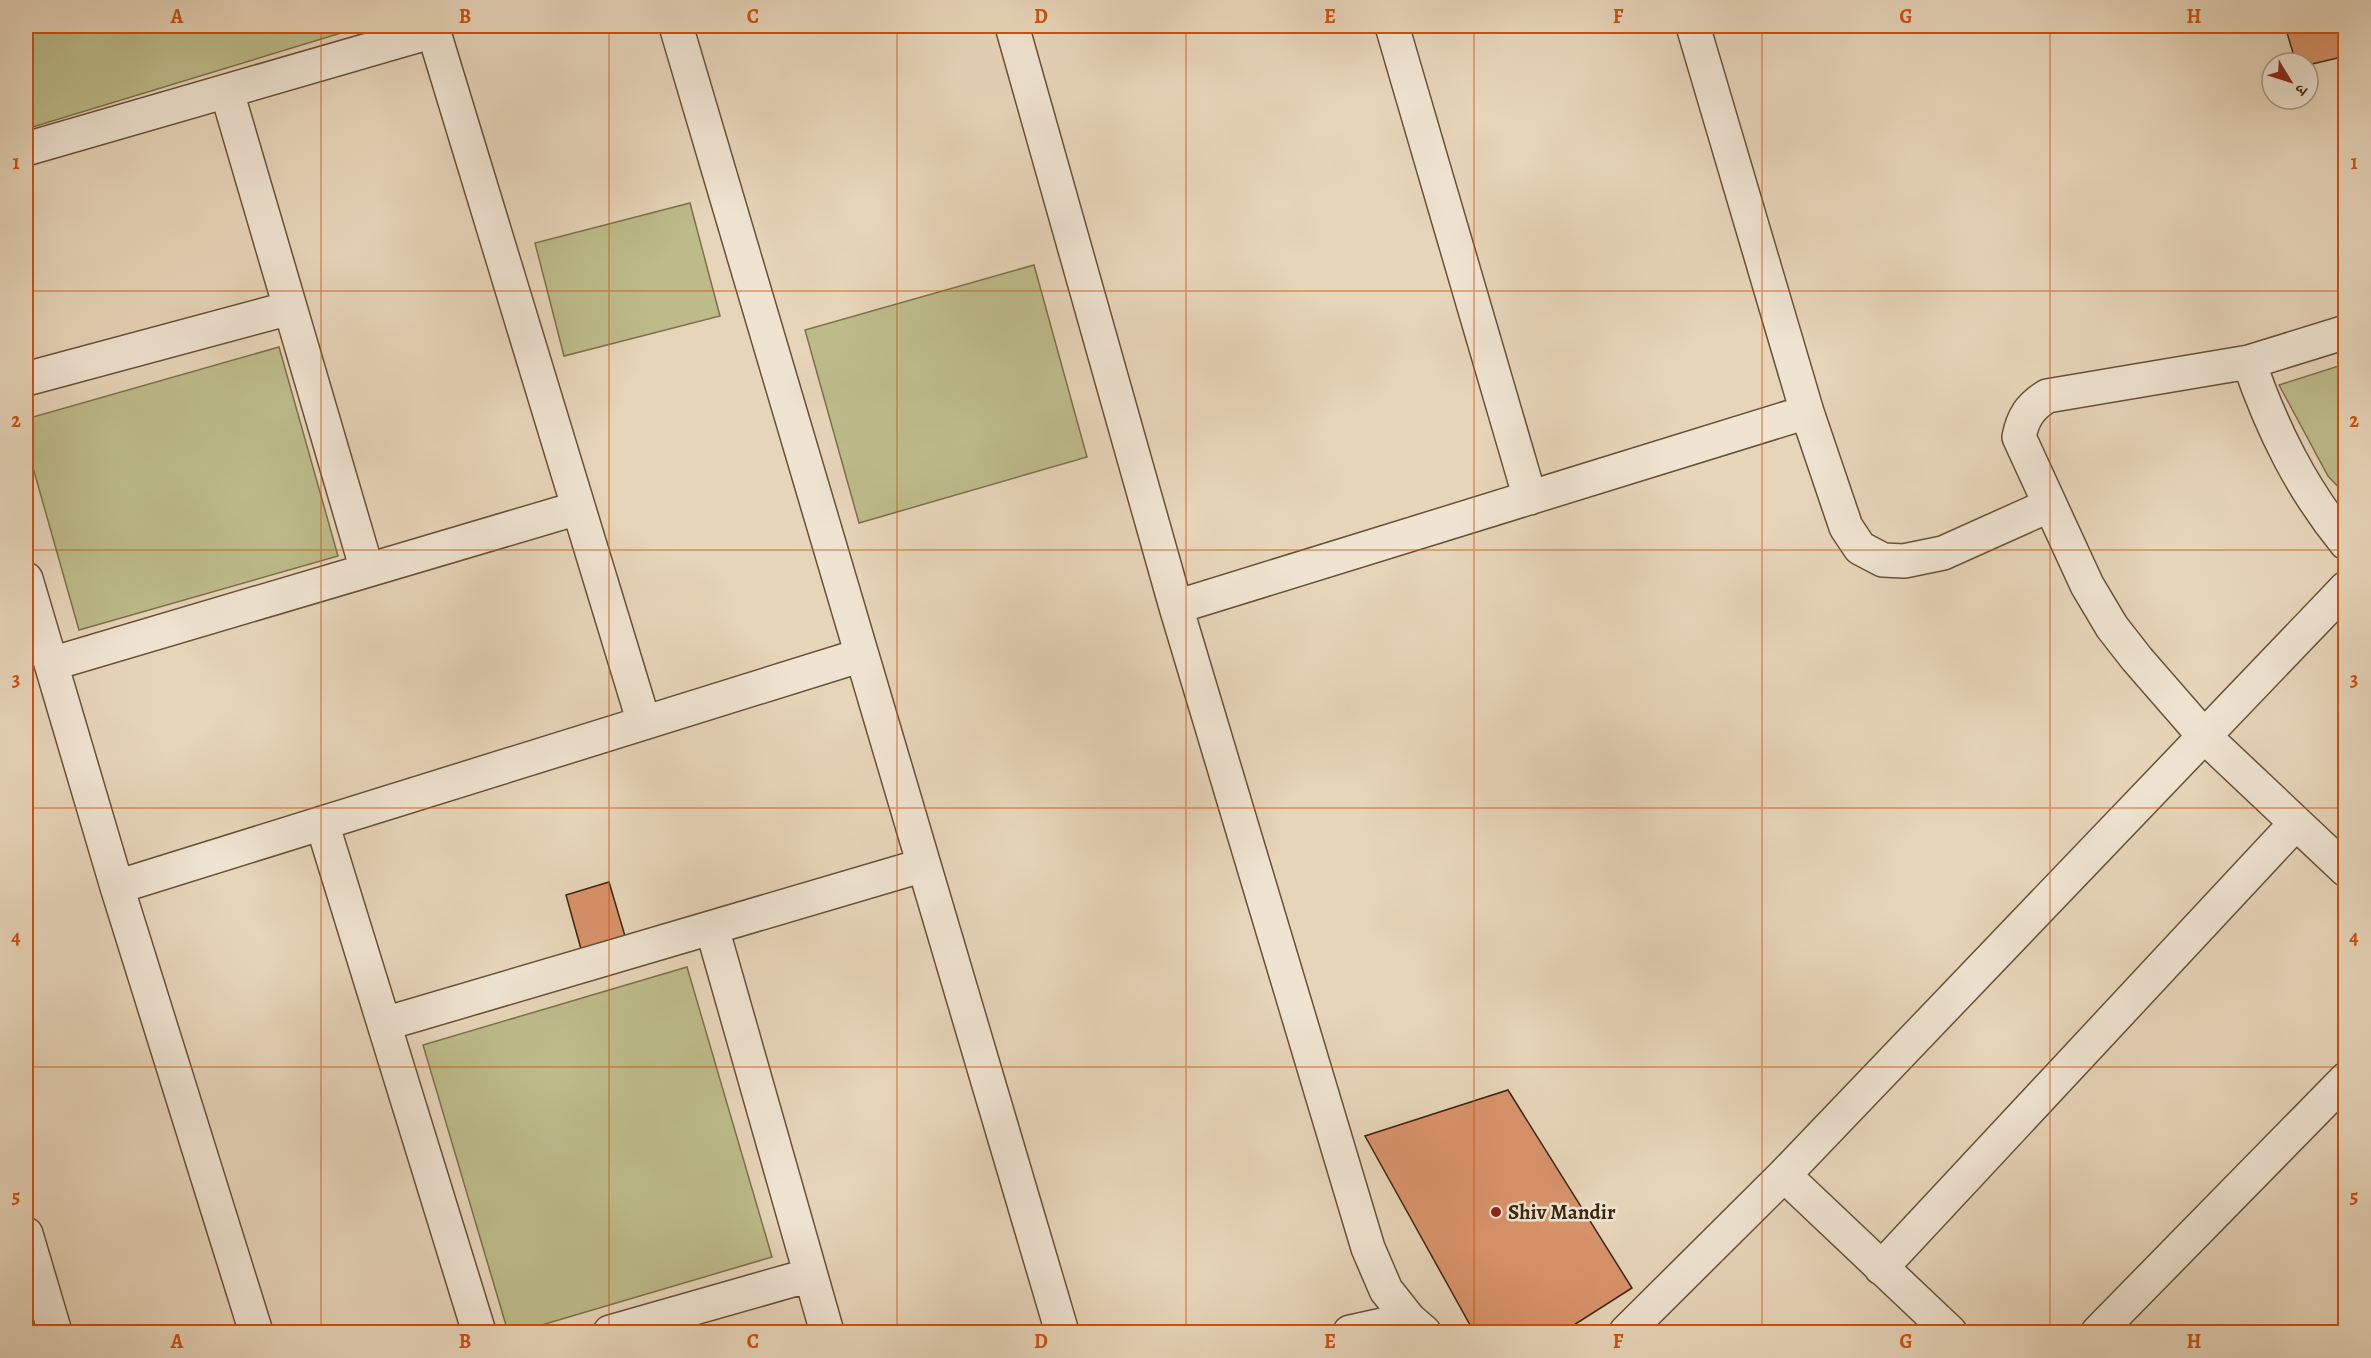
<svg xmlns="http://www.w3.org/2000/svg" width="2371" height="1358" viewBox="0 0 2371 1358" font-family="Alegreya,'Noto Serif Devanagari',serif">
	<rect width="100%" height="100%" fill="#e7d5b9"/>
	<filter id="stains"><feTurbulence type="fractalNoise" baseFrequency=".00333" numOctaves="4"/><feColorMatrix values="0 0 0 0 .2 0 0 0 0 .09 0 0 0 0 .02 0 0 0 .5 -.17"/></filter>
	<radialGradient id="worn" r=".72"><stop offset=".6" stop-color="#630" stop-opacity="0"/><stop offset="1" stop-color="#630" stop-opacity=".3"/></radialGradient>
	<path fill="#bdbb8a" stroke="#7d704b" stroke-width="1.5" d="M26,26H364L26,129Z
		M690,203L720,316L564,356L535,243Z
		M1034,265L1087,457L859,523L805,330Z
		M279,347L338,556L79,630L26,443V419Z
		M2345,364H2346L2345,494L2328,476L2279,385Z
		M687,967L772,1257L518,1332H508L423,1045Z"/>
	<path fill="#d9936b" stroke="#3d250c" stroke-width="1.5" d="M2285,26H2346V56L2308,65V63H2296Z
		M609,882L625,936L581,949L566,895Z
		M1508,1090L1632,1288L1563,1332H1474L1365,1136Z"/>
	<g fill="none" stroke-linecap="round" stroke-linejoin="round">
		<g stroke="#685137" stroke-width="36">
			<path id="minor" d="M432,26L644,723
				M676,26L1062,1332
				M1012,26L1176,607L1368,1248L1386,1290L1409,1319L1424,1332
				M1392,26L1530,498
				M1693,26L1807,412L1846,527L1860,548L1883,560L1904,561L1943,553L2050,505
				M227,92L367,570
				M26,149L434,31
				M2346,332L2249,362L2047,396C2030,407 2023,417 2019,437L2087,585L2112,627L2137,659L2204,736L2346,870
				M2249,362C2272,429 2301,488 2346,543
				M26,379L290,308
				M26,579L117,887L256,1332
				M1176,607L1807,412
				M51,664L578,508
				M322,823L479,1332
				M117,887L862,655
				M712,928L827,1332
				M384,1024L924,865
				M1784,1175L1950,1332
				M26,1234L55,1332
				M1881,1268L2296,823
				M610,1332L810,1275
				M1350,1332L1409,1319
				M1626,1332L1784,1175L2346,588
				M2098,1332L2346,1079"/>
		</g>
		<use href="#minor" stroke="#efe4d2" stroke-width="33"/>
	</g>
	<path fill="none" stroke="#ce510c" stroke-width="1.5" stroke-opacity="0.55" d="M321,26V1332M609,26V1332M897,26V1332M1186,26V1332M1474,26V1332M1762,26V1332M2050,26V1332M26,291H2346M26,550H2346M26,808H2346M26,1067H2346"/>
	<circle fill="#8f2418" stroke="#efe4d2" stroke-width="2" cx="1496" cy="1212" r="6"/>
	<g text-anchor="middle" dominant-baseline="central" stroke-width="5" stroke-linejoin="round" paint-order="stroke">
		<g font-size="21" font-weight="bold" fill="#3d250c" stroke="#efe4d2" text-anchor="start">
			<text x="1508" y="1212">Shiv Mandir</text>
		</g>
	</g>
	<rect width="2371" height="1358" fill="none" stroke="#e7d5b9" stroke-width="66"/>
	<g transform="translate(2290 81) rotate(128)"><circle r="28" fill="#efe4d2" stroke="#a89883" stroke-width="1.5"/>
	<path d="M0-4.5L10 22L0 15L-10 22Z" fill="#8f2418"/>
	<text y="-9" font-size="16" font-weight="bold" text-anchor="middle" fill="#3d250c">उ</text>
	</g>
	<rect x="33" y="33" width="2305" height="1292" fill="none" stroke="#ce510c" stroke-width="2"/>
	<g font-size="20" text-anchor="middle" font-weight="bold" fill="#ce510c">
		<text x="177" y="23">A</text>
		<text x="465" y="23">B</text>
		<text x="753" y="23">C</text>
		<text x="1041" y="23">D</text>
		<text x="1330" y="23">E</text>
		<text x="1618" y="23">F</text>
		<text x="1906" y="23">G</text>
		<text x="2194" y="23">H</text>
		<text x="16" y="169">1</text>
		<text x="2354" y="169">1</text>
		<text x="16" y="427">2</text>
		<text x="2354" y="427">2</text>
		<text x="16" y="686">3</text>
		<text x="2354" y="686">3</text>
		<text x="16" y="944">4</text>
		<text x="2354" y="944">4</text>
		<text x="16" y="1203">5</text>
		<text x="2354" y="1203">5</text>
		<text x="177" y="1348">A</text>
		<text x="465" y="1348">B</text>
		<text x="753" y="1348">C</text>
		<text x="1041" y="1348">D</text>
		<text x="1330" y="1348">E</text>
		<text x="1618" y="1348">F</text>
		<text x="1906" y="1348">G</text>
		<text x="2194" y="1348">H</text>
	</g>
	<rect width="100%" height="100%" filter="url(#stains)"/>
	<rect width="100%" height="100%" fill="url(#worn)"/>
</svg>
